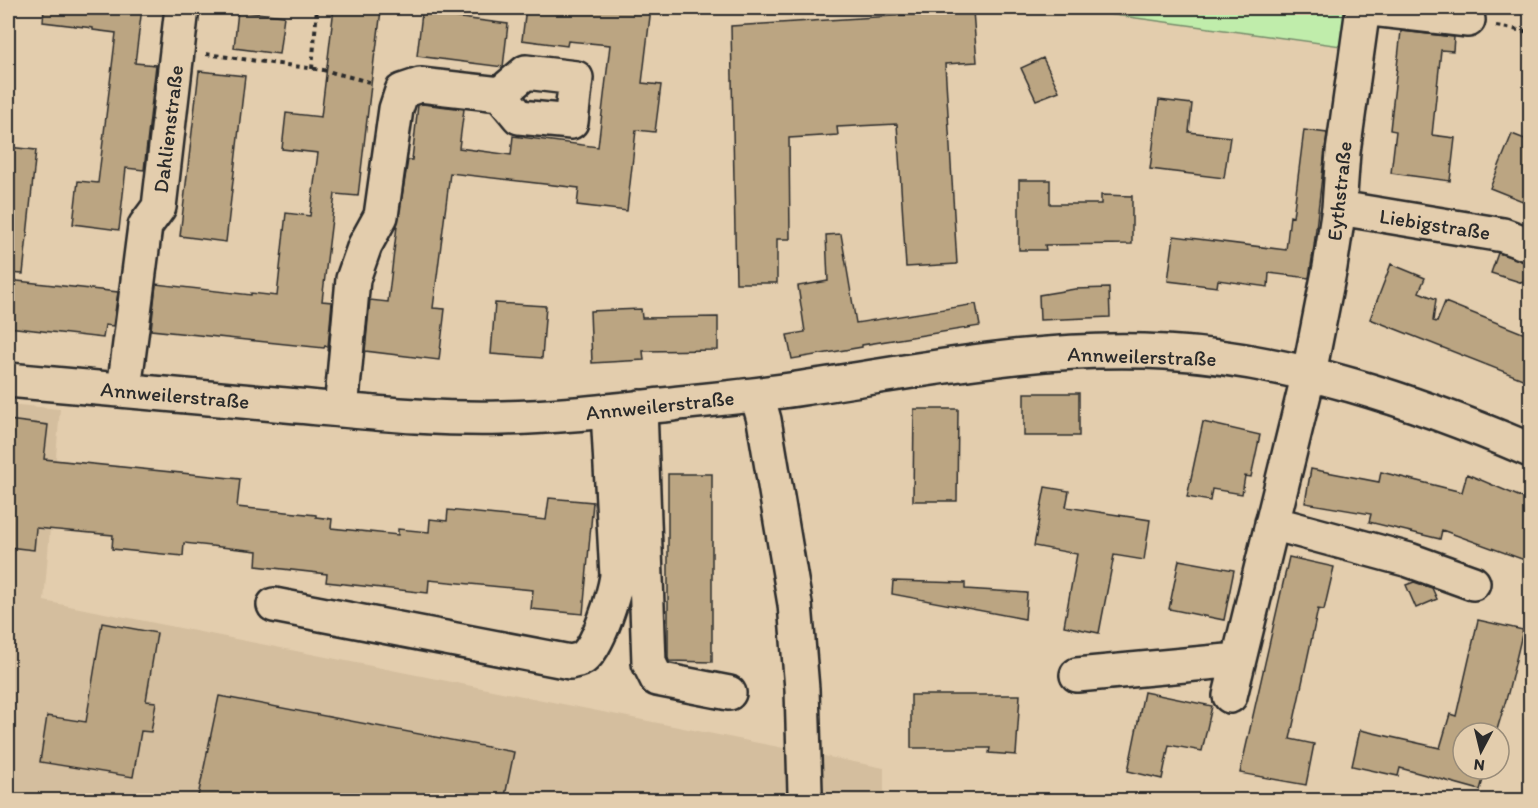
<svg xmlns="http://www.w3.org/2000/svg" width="1538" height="808" viewBox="0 0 1538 808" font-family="Itim,sans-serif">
	<rect width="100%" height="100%" fill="#e3cdad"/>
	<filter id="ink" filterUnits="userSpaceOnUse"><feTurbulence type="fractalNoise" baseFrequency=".0167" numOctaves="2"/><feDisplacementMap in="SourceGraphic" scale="12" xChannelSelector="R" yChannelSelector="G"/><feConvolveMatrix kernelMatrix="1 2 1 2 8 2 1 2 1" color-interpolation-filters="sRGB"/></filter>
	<g filter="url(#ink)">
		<path fill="#d4be9e" d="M8,404L60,409L44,601L884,768V800H8Z"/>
		<path fill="#c0edab" stroke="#768c6b" stroke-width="1.5" d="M1063,8H1346L1341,46Z"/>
		<path fill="#bba582" stroke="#2b2b2b" stroke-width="1.5" d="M44,8H142L135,63L156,65L144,170L126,168L119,230L73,224L78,181L98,183L116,33L93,30V28L43,22Z
			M334,8L381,10L376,51H375L358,196L335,194L322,301L332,302L328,347L325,346L324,348L151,330L156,284L251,295V293L277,296L286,213L310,216L318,153L282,149L286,113L321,117Z
			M526,8H651L642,83L661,85L655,132L636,130L627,211L577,205L579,188L450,173L433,308L445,309L439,360L365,351L370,300L388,302L397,226L408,160H412L418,105L422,104L464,109L459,148L511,155L513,136L598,147L610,45L568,41L567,46L522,40Z
			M238,11L284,16L279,54L234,48Z
			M973,11L977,62L945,64L957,264L906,267L897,124L837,127L838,135L789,138L790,239H777V283H736L731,26Z
			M422,13L508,24L503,67L417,56Z
			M1401,31L1454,37L1453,51L1441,50L1432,135L1455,138L1450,181L1391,173L1396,131L1390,130Z
			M1043,58L1059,91L1036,100L1021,68Z
			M199,71L245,76L226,242L180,236Z
			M1159,100L1192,104L1189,132L1230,137L1224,178L1150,169Z
			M1304,130L1327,133L1314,246L1309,278L1269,273L1268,287L1218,280L1217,287L1168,281L1174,236L1286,250L1290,216L1293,217Z
			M1512,134L1530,141V204L1490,188Z
			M8,147L36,150L23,274L8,273Z
			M1019,180H1050V204H1101V195L1132,196V244L1045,245L1046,250H1019Z
			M841,234L856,323L976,304L980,326L862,345V347L792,359L787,335L805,332L798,286L828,281L826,235Z
			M1498,253L1530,263L1523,283L1491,273Z
			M1391,264L1425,278L1419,292L1436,299L1433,321L1437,322L1445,302L1530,336V382L1370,319Z
			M8,280L118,292L113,326L105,325L103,338L8,327Z
			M1109,288L1110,317L1040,320L1039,295L1075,289Z
			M495,303L546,306L542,358L491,354Z
			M641,309L642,318L718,317V350L643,351L644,360L592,363L590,311Z
			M1024,393H1079V436H1024Z
			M914,409H958L957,501H913Z
			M8,420L48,425L44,459L240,479L237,507L316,515V517L332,519L331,528L398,535V529L429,532L430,519L447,521L448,510L546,520L549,498L593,502L583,614L531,609L533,590L429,580L428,593L326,582L327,574L256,566L257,551L184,543L183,556L112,549L113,535L36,528L34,550L8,547Z
			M1203,422L1260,435L1251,477L1245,476L1242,494L1212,489L1210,501L1187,497Z
			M1311,469L1379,482L1381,472L1462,492L1467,474L1530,501V562L1442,530L1440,539L1369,522L1371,514L1305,503Z
			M668,474H712V662L669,661L668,658Z
			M1045,487L1069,491L1066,507L1150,520L1144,560L1114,555L1099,633L1064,626L1077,554L1034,546Z
			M1289,557L1334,567L1324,610L1318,609L1290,739L1314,744L1306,785L1240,773Z
			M1179,560L1234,570L1224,620L1169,609Z
			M893,581L965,583V589L1027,593L1025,619L892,594Z
			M1414,582L1432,588L1437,599L1416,608L1406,585Z
			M1478,620L1523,630L1508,693L1496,733H1463V769H1486L1480,790L1400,768L1398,776L1352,766L1360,730L1440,748L1450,714L1456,716Z
			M102,623L157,633L146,701L156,702L151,732L141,731L133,777L40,762L47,716L86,722Z
			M1144,692L1212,706L1202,751L1169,745L1162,779L1128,771Z
			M911,695H1020L1016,755L989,753L990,748H911Z
			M219,696L514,752L504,801H197Z"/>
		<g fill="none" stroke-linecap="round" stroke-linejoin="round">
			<g stroke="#2b2b2b" stroke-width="38">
				<path id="minor" d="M1363,8L1468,20
					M526,72L576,78L571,122L519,117L500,94Z
					M1339,208L1503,235L1530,245
					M8,380C100,389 193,396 286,405C357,411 430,420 502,418C559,417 616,410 672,404C716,399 760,395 803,388C924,370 1043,345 1165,352C1291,359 1415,401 1530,450
					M124,390L145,226L159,207L182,8
					M757,395L764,420L795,604L802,689L805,792
					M640,407L649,663L657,679L729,693
					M341,410L353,279L365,245L381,216L396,109L402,91L420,85L500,94
					M1272,523L1409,560L1473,583
					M274,605L570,662C573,661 580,660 583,658C599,646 614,595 617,576L608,411
					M1077,675L1238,660
					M1230,696L1309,373L1330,267L1339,208L1343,152L1363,8"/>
			</g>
			<path stroke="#2b2b2b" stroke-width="4" stroke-dasharray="4.5 4.5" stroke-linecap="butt" d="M1496,26L1530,32
				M206,54L323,70L373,83
				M312,69L317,8"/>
			<use href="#minor" stroke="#e3cdad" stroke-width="33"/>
		</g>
	</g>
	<g text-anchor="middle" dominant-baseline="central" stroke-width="4.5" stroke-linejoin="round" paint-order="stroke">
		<g font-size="21" fill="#2b2b2b" stroke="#e3cdad">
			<text transform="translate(168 129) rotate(-83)">Dahlienstraße</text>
			<text transform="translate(1339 191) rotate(-84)">Eythstraße</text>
			<text transform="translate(1435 224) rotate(9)">Liebigstraße</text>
			<text transform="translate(1142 356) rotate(2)">Annweilerstraße</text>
			<text transform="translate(175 395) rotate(5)">Annweilerstraße</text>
			<text transform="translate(660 405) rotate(-6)">Annweilerstraße</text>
		</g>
	</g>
	<rect width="1538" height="808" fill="none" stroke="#e3cdad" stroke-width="30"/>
	<rect x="15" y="15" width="1508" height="778" fill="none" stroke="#2b2b2b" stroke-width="2" filter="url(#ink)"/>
	<g transform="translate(1481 751) rotate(187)"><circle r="28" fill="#e3cdad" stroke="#998c79" stroke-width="1.5"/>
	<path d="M0-4.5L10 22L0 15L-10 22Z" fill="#2b2b2b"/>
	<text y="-9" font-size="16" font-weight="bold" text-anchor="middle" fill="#2b2b2b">N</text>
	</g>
</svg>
